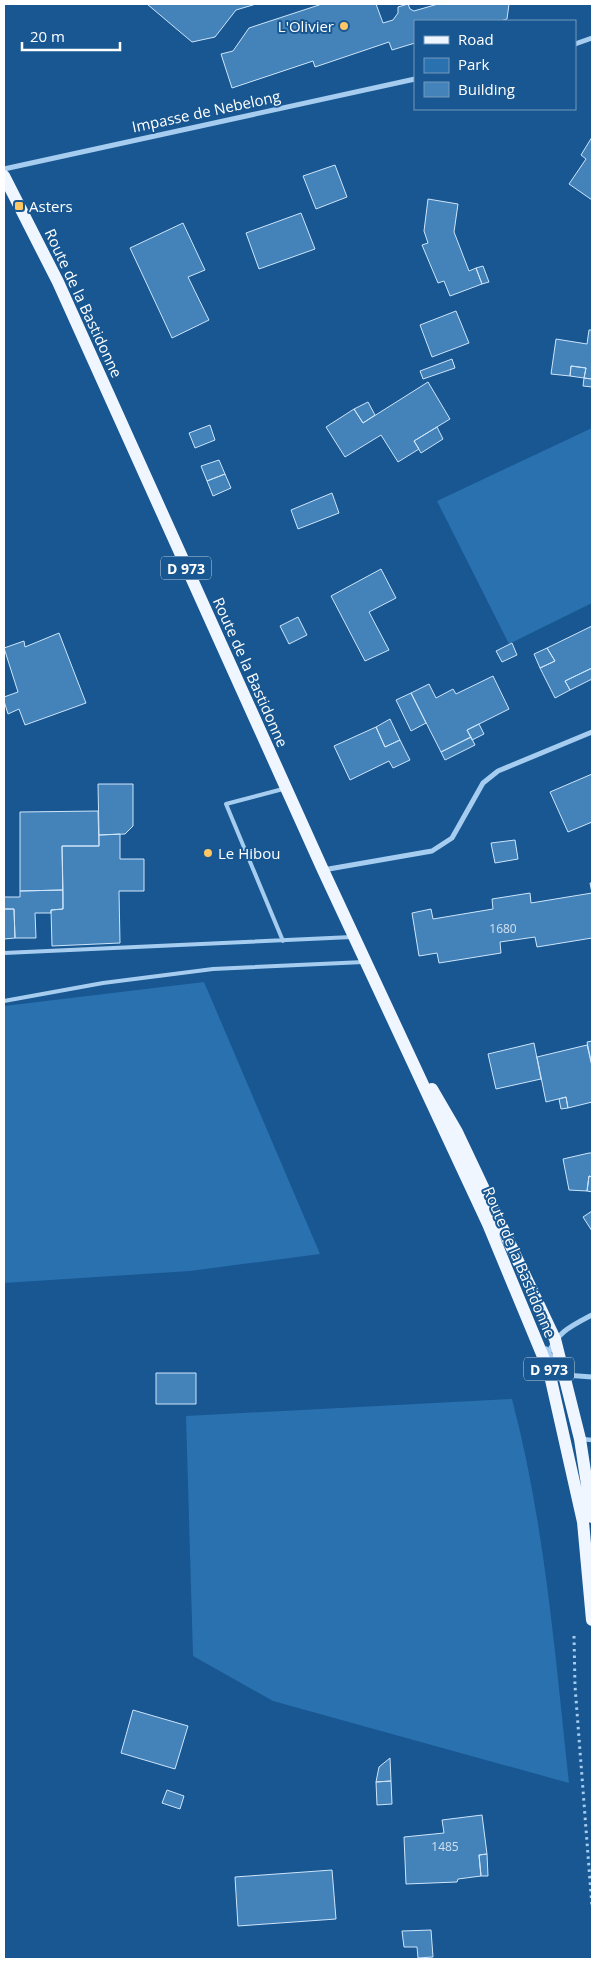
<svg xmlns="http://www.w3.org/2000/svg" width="596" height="1963" viewBox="0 0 596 1963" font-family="'Open Sans',sans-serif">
	<rect width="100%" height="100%" fill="#185791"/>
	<path fill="#2a71af" d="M592,428V603L509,644L437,501Z
		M204,982L320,1254L190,1271L4,1283V1006Z
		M512,1399C545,1525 555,1654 569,1783L273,1701L193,1656L186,1416Z"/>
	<path fill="#4483ba" stroke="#cde5fb" d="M147,4H256L236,10L215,37L192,42Z
		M322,4H376L383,23L393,20L398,13V7L408,4L410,9L414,11L438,4H509L507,19L500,21H415V43L392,50L389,42L315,67L313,61L232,88L221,54L233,51L249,28Z
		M592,137V200L569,184L586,159L581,155Z
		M335,165L347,197L316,209L303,176Z
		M428,199L458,204L454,232L469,271L476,268L482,284L450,296L444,281L438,283L422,245L428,243L424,231Z
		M301,213L315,249L259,269L246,233Z
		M183,223L205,270L188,277L209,320L172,338L130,248Z
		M483,266L489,282L482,284L476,268Z
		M456,311L469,343L432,357L420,325Z
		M589,330H592V379L584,378L586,368L571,366L570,376L551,374L556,339L587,344Z
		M452,359L455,368L423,379L420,371Z
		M571,366L586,368L584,378L570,376Z
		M584,378L592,379V387L583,386Z
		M428,382L450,419L414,441L419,449L398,462L381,435L345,457L326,427L354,409L363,423Z
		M368,402L375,415L363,423L354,409Z
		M210,425L215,440L195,448L189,433Z
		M437,427L443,439L421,453L414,441Z
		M219,460L225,474L207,481L201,466Z
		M225,474L231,488L213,496L207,481Z
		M332,493L339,513L298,529L291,510Z
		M381,569L396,598L369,612L389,650L365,661L331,596Z
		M298,617L307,635L289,644L280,626Z
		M592,626V668L565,681L570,690L555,698L540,668L555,661L547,648Z
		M59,633L86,703L25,725L19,709L8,714L4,701V697L18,692L4,648L24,641L25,647Z
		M512,643L517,655L502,662L496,651Z
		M547,648L555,661L540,668L534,654Z
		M592,668V679L570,690L565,681Z
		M493,676L509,709L467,730L471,737L441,752L411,693L429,684L436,698L453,689L456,694Z
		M411,693L426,723L411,731L396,700Z
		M390,719L400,740L385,747L376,727Z
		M479,724L484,734L472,740L467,730Z
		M376,727L385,747L400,740L410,760L393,768L389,761L350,780L334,746Z
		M471,737L475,745L445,760L441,752Z
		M592,774V822L568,832L550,792Z
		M98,784H133V826L125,834L99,835Z
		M98,811L99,846H62L63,890L20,891V812Z
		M120,834V859H144V891H119L120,943L52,946L51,910L63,909L62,846H99V835Z
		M515,840L518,859L495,863L491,843Z
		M590,883H592V938L537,947L535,937L500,942L501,953L439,963L437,953L419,956L412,913L431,909L433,919L493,909L492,899L530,893L531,903L592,893Z
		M63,890V909L51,910V913H35L36,938H15L14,909H4V897H20V891Z
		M4,909H14L15,938L4,939Z
		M592,1041V1066L587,1042Z
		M534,1043L541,1079L496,1089L488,1054Z
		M587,1045L592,1066V1102L568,1108L566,1097L546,1102L537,1057Z
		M566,1097L568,1108L561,1109L559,1099Z
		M589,1153H592V1177L589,1176L587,1191L569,1190L563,1159Z
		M589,1176L592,1177V1192L587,1191Z
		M592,1211V1231L583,1217Z
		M156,1373H196V1404H156Z
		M133,1710L188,1726L175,1769L121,1753Z
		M390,1758L391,1781L376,1782L379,1767Z
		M391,1781L392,1804L377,1805L376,1782Z
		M167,1790L184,1796L180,1809L162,1803Z
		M482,1815L487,1854L479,1855L481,1876L458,1879L457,1882L406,1884L404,1837L444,1833L442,1820Z
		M487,1854L488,1876H481L479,1855Z
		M332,1870L336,1919L238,1926L235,1877Z
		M431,1930L433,1957L418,1958L417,1947H404L402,1931Z"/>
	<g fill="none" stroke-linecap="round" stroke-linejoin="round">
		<path stroke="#a6cdf0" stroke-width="3" stroke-dasharray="2.5 4" stroke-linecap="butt" d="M574,1636L575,1686L592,1907"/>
		<path stroke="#a6cdf0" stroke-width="4" d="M283,789L226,804L283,941
			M4,953L352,937
			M4,1001L103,983L213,969L364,962"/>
		<path stroke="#a6cdf0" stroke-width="4.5" d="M581,1439L592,1440"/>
		<path stroke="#a6cdf0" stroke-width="5" d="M575,44L592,38
			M4,169L415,79
			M323,870L432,851L452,838L483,783L498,771L592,732
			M546,1349L558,1367
			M548,1355C555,1333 573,1325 592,1315
			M565,1375L592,1377"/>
		<path stroke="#eff6ff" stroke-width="12" d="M4,176L58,282L323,870L488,1224L549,1371L583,1522L592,1620
			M432,1089L457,1132L555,1339L580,1439L592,1517"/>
	</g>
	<g fill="#ffc665" stroke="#185791" stroke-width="2">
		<circle cx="344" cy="26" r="5"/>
		<rect x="14" y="201" width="10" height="10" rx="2.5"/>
		<circle cx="208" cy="853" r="5"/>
	</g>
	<g text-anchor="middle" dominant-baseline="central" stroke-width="4" stroke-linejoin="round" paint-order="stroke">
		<g font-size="12" fill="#d0e0ee">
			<text x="503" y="928">1680</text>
			<text x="445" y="1846">1485</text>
		</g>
		<g fill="#185791" stroke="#bacdde" stroke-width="1">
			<rect x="161" y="556.5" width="50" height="23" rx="4"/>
			<rect x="524" y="1357.5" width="50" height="23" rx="4"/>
		</g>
		<g font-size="14" font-weight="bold" fill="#fff">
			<text x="186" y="568">D 973</text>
			<text x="549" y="1369">D 973</text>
		</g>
		<g font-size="15" fill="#fff" stroke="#185791" text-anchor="start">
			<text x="334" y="26" text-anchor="end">L'Olivier</text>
			<text x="29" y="206">Asters</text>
			<text x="218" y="853">Le Hibou</text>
		</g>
		<g font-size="15" fill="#fff" stroke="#185791">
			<text transform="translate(206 111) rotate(-12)">Impasse de Nebelong</text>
			<text transform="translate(84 303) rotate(65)">Route de la Bastidonne</text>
			<text transform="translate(251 672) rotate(66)">Route de la Bastidonne</text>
			<text transform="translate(520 1262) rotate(67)">Route de la Bastidonne</text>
		</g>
	</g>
	<rect width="596" height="1963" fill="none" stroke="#ffffff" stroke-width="10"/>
	<rect x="414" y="20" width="162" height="90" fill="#185791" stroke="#749abd"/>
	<rect x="424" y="36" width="25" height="8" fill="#eff6ff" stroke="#749abd"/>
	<text x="458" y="45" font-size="15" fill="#ffffff">Road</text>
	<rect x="424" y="58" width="25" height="15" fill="#2a71af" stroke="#749abd"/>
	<text x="458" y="70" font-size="15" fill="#ffffff">Park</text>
	<rect x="424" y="82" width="25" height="15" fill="#4483ba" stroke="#749abd"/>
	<text x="458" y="95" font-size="15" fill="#ffffff">Building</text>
	<path d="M22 42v8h98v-8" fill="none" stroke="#ffffff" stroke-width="2.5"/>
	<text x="30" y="42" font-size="15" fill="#ffffff" stroke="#185791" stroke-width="4" paint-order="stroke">20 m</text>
</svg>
